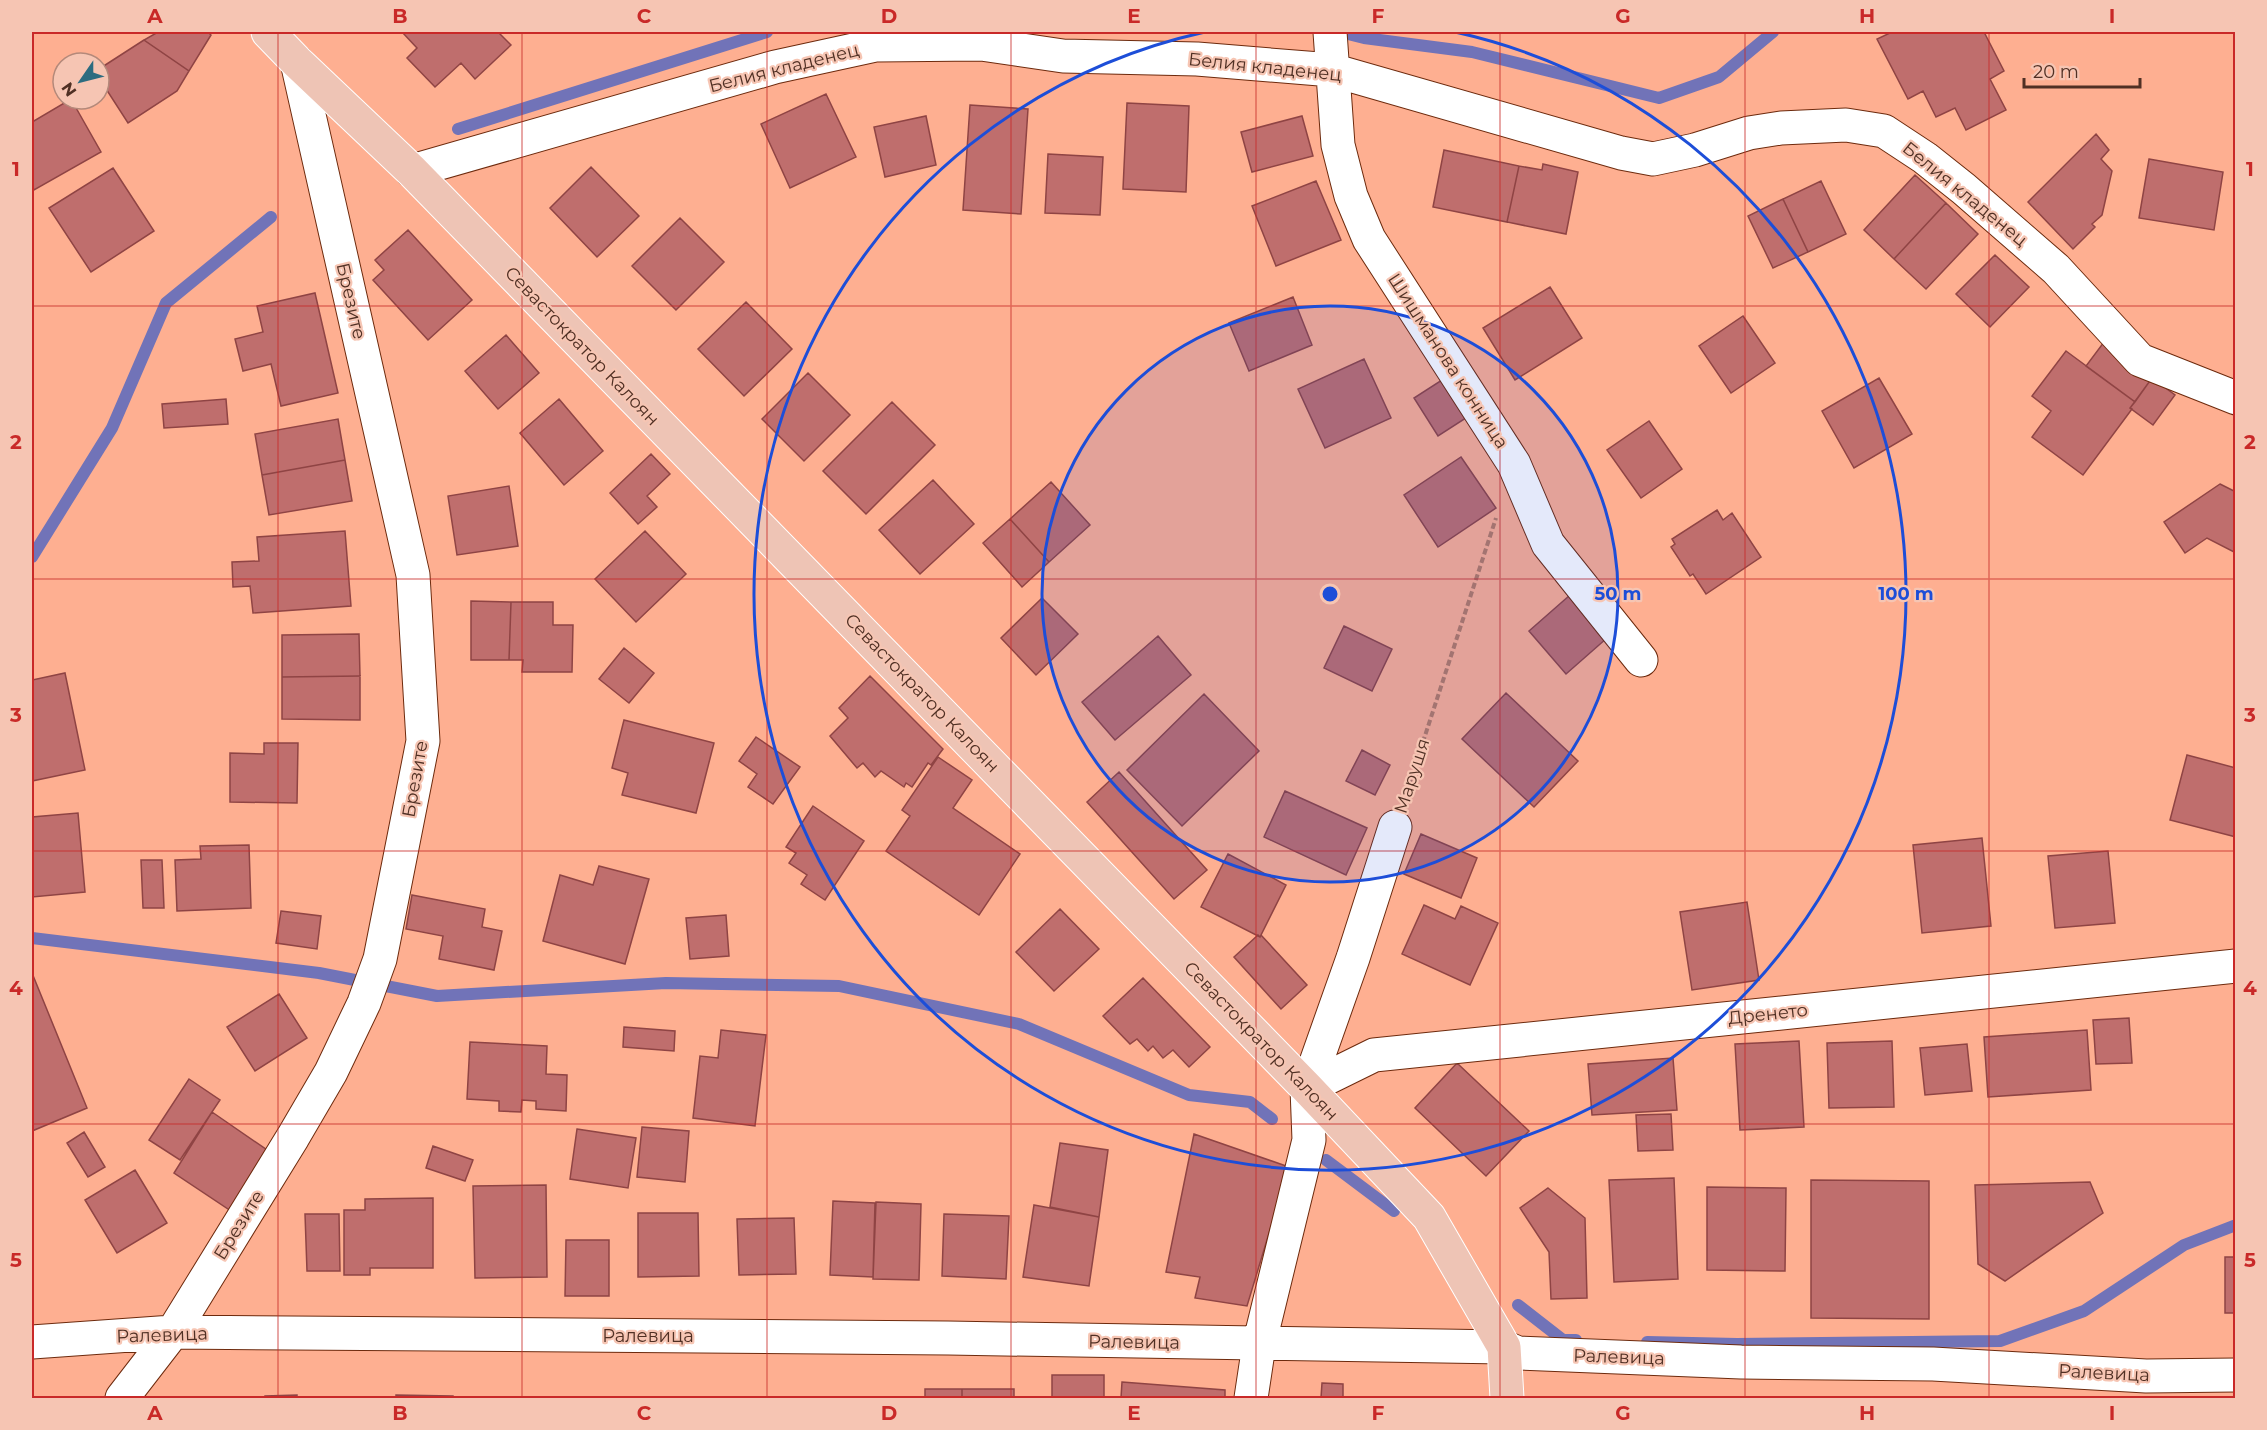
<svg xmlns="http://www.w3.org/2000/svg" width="2267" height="1430" viewBox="0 0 2267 1430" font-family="Montserrat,sans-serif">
	<rect width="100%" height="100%" fill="#feaf91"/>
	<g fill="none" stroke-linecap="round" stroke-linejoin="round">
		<path stroke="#7173b8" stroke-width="12" d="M1340,32L1364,38L1472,52L1659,98L1719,77L1773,32
			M458,129L767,32
			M32,557L112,428L166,303L271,217
			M32,938L319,973L437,996L666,983L839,986L1019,1024L1189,1095L1250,1102L1272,1119
			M1326,1160L1394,1211
			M1518,1305L1563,1340H1576
			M1647,1342L1737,1344L2000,1341L2084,1311L2184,1245L2236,1225"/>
	</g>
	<path fill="#bf6e6d" stroke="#8f4444" stroke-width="1.5" d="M158,32H208L211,35L189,71L144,40Z
		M402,32H498L511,45L475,79L461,63L435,87L407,58L417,48Z
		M1892,32H1984L2004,71L1990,79L2006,110L1966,130L1955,108L1936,117L1923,91L1908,99L1877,39Z
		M144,40L189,71L177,91L128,123L99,78V69Z
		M826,94L856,157L790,188L761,124Z
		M71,99L101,152L34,190L32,185V118L34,121Z
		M1127,103L1189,106L1186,192L1123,189Z
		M970,105L1028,109L1021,214L963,210Z
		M926,116L936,165L885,177L874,127Z
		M1302,116L1313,156L1252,172L1241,132Z
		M2096,134L2109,150L2101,159L2112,171L2102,215L2092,224L2095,227L2073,249L2028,202Z
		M1444,150L1519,166L1507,222L1433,207Z
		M1048,154L1103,157L1100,215L1045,213Z
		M2149,159L2223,172L2214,230L2139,218Z
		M1543,164L1578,172L1566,234L1507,222L1519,166L1542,170Z
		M591,167L639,216L597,257L550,208Z
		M113,168L154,231L91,272L49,208Z
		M1915,175L1946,203L1894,259L1864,230Z
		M1316,181L1341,240L1276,266L1252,206Z
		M1821,181L1846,234L1808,252L1783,199Z
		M1783,199L1808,252L1773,268L1748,216Z
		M1946,203L1978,234L1926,289L1894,259Z
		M680,218L724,262L676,310L632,266Z
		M408,230L472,300L428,340L373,280L384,270L375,260Z
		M1995,255L2029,287L1990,327L1956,294Z
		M1550,287L1582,338L1515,380L1483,328Z
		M315,293L338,393L281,406L271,364L243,371L235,339L263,332L257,306Z
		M1293,297L1312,345L1249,371L1229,323Z
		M746,302L792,349L744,396L698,349Z
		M1743,316L1775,363L1731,393L1699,346Z
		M506,335L539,373L498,409L465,371Z
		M2104,342L2152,378L2135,402L2086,366Z
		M2066,351L2135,402L2130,408L2132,409L2083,475L2032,437L2051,411L2032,396Z
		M1364,359L1391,418L1325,448L1298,389Z
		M808,373L850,415L804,461L762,419Z
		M1445,378L1469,416L1438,436L1414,398Z
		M1879,378L1912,434L1854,468L1822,411Z
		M2152,378L2175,395L2153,425L2130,408Z
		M226,399L228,424L164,428L162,404Z
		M559,399L603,451L564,485L520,433Z
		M892,402L935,445L866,514L823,471Z
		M338,419L345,460L262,475L255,434Z
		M1649,421L1682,469L1641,498L1607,450Z
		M651,454L670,474L647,496L657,507L638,524L610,493Z
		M1461,457L1496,508L1438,547L1404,495Z
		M345,460L352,501L269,515L262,475Z
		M933,480L974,524L920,574L879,530Z
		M1051,482L1090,525L1049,562L1010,519Z
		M2220,484L2236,492V553L2207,538L2185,553L2164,522Z
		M509,486L518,546L457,555L448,496Z
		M1717,510L1723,520L1732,513L1761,557L1706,594L1693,574L1690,576L1671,547L1675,544L1672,539Z
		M1010,519L1049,562L1022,587L983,543Z
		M345,531L351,606L253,613L250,586L233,587L232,562L259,561L257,537Z
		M645,531L686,574L636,622L595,579Z
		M1570,595L1607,638L1566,674L1529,631Z
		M1042,598L1078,634L1036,675L1001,638Z
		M471,601L511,602L509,660H471Z
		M511,602H553V625H573L572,672H522L523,660H509Z
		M1344,626L1392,649L1372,691L1324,668Z
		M359,634L360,676L282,677V635Z
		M1158,636L1191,675L1115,740L1082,702Z
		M624,648L654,673L629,703L599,679Z
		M65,673L85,770L32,781V680Z
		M360,676V720L282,719V677Z
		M870,676L943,749L931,765L928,763L912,787L906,783L904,787L881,771L875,777L863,763L857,768L830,736L848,718L839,708Z
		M1506,693L1578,761L1534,807L1462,739Z
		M1204,694L1259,751L1182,826L1127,770Z
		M624,720L714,743L696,813L622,795L628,773L612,768Z
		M756,737L800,767L773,804L748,787L757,774L739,761Z
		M264,743H298L297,803L230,802V753L264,754Z
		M1362,750L1390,765L1375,795L1346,781Z
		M2187,755L2236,768V837L2170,820Z
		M938,757L972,780L953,808L1020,854L979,915L886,851L910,816L902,810Z
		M1119,772L1207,870L1174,899L1087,802Z
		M1285,791L1367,828L1346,875L1264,837Z
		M813,806L864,841L825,900L801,884L807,875L789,863L796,853L786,847Z
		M78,813L85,892L32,897V817Z
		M1421,834L1477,858L1461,898L1404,874Z
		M1982,838L1991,926L1922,933L1913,845Z
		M249,845L251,908L177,911L175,860L201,859L200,846Z
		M2108,851L2115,923L2055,928L2048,856Z
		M1228,854L1286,885L1260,937L1201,907Z
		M141,860H162L164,908H143Z
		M599,866L649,879L625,964L543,941L560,875L593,885Z
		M412,895L485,909L482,927L502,931L494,970L439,959L443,936L406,929Z
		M1747,902L1759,980L1692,990L1680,912Z
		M1424,905L1455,919L1461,906L1498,923L1470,985L1402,954Z
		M1060,909L1099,949L1054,991L1016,952Z
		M281,911L321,916L317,949L276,943Z
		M726,915L729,956L690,959L686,918Z
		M1258,935L1260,937L1261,935L1307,985L1281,1009L1234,957Z
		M32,973L87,1108L32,1131Z
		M1143,978L1210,1047L1189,1067L1173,1050L1163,1058L1153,1046L1148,1051L1137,1039L1130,1044L1103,1016Z
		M279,994L307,1038L255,1071L227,1027Z
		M2129,1018L2132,1063L2096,1064L2093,1020Z
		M624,1027L675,1031L674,1051L623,1047Z
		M721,1030L766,1035L755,1126L693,1118L700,1056L718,1058Z
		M2087,1030L2091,1090L1988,1097L1984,1037Z
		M1799,1041L1804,1127L1740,1130L1735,1044Z
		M1892,1041L1894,1107L1829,1108L1827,1043Z
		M470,1042L547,1046L546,1074L567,1075L566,1111L536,1109V1101L522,1100L521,1112L499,1111V1101L467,1099Z
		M1967,1044L1972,1091L1925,1095L1920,1048Z
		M1673,1058L1677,1110L1592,1115L1588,1064Z
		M1457,1063L1529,1131L1486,1176L1415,1108Z
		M189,1079L220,1100L180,1160L149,1140Z
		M212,1112L273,1154L234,1213L174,1173Z
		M1671,1114L1673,1150L1638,1151L1636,1115Z
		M642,1127L689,1131L685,1182L637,1177Z
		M577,1129L636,1138L628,1188L570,1179Z
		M84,1132L105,1167L88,1177L67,1143Z
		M1194,1134L1289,1167L1247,1306L1195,1298L1200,1277L1166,1272Z
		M1060,1143L1108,1150L1099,1217L1050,1207Z
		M433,1146L473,1160L465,1181L426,1168Z
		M135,1170L167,1223L117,1253L85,1200Z
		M1674,1178L1678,1279L1614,1282L1609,1180Z
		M1811,1180L1929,1181V1319L1811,1318Z
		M2090,1182L2103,1213L2005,1281L1978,1264L1975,1185Z
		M546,1185L547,1277L475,1278L473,1186Z
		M1707,1187L1786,1188L1785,1271L1707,1270Z
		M1548,1188L1585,1218L1587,1298L1551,1299L1549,1252L1520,1208Z
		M433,1198V1268H370V1275H344V1210H365V1199Z
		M833,1201L875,1203L873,1277L830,1275Z
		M876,1202L921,1204L919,1280L873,1279Z
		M1034,1205L1099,1217L1089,1286L1023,1277Z
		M638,1213H698L699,1276L638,1277Z
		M305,1214H339L340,1271H307Z
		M944,1214L1009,1216L1006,1279L942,1276Z
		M794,1218L796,1274L739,1275L737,1219Z
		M566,1240H609V1296H565Z
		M2225,1257H2236V1313H2225Z
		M1052,1375H1104V1398H1052Z
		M1122,1382L1225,1390V1398H1121Z
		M1322,1383L1343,1384V1398H1321Z
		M925,1389H962V1398H925Z
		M962,1389H1014V1398H962Z
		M297,1395V1398H265V1396Z
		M396,1395L453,1396V1398H396Z"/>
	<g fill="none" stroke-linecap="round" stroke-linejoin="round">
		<g stroke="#6d2a0d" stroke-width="35">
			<path id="minor" d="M1330,32L1338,145L1351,196L1369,239L1514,464L1548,544L1641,660
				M412,171L775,67L876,45L981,44L1063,56L1197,59L1332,70L1621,153L1653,159L1695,150L1749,133L1781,128L1846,125L1884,131L1925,158L1964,189L2056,269L2140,360L2236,398
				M1307,1088L1374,1055L2236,966
				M32,1342L173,1332L948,1338L1504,1347L1518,1353L1741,1362L1933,1364L2146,1376L2236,1375
				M122,1398L173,1332L293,1137L331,1072L364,1003L380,959L423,741L413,575L297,62
				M1251,1398L1259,1345L1309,1140L1307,1088L1353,958L1395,827"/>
		</g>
		<g stroke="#fff" stroke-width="35">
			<path id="major" d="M268,32L297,62L412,171L1307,1088L1429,1217L1504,1347L1507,1398"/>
		</g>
		<path stroke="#b57a63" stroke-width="4" stroke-dasharray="6 3" stroke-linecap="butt" d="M1406,794L1496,518"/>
		<use href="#minor" stroke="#fff" stroke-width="33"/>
		<use href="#major" stroke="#eec4b5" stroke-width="33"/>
	</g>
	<path fill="none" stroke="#c92928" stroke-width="1.5" stroke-opacity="0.55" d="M278,32V1398M522,32V1398M767,32V1398M1011,32V1398M1256,32V1398M1500,32V1398M1745,32V1398M1989,32V1398M32,306H2236M32,579H2236M32,851H2236M32,1124H2236"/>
	<circle cx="1330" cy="594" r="288" fill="#1d4ed8" fill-opacity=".12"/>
	<g fill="none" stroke="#1d4ed8" stroke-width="3">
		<circle cx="1330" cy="594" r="288"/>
		<path d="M1455 32A576 576 0 1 1 1205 32"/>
	</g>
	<g text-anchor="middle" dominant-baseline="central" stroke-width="4.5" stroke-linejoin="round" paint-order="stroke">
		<g font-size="18" fill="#503024" stroke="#f6c5b3">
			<text transform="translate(1265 67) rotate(6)">Белия кладенец</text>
			<text transform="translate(784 68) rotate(-14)">Белия кладенец</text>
			<text transform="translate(1965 194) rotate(39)">Белия кладенец</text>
			<text transform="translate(351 301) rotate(77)">Брезите</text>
			<text transform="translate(582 346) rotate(46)">Севастократор Калоян</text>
			<text transform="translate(1448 361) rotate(57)">Шишманова конница</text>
			<text transform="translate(922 693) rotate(46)">Севастократор Калоян</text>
			<text transform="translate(1412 776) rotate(-72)">Марушя</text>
			<text transform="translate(415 779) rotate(-80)">Брезите</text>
			<text transform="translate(1768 1014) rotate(-6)">Дренето</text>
			<text transform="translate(1261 1041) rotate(46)">Севастократор Калоян</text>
			<text transform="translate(239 1225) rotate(-58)">Брезите</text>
			<text transform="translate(162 1335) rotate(-2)">Ралевица</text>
			<text x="648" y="1336">Ралевица</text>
			<text transform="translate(1134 1342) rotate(1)">Ралевица</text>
			<text transform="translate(1619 1357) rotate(2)">Ралевица</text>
			<text transform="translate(2104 1373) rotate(3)">Ралевица</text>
		</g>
	</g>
	<circle cx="1330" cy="594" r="9" fill="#1d4ed8" stroke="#f6c5b3" stroke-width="3"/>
	<g font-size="18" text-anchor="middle" font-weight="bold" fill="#1d4ed8" stroke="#f6c5b3" stroke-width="4.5" stroke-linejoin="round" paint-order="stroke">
		<text x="1618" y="600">50 m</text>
		<text x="1906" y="600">100 m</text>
	</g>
	<rect width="2267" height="1430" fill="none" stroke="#f6c5b3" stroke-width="66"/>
	<g transform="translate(81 81) rotate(235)"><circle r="28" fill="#f6c5b3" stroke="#b4897a" stroke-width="1.5"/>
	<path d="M0-4.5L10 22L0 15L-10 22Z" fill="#2c6c80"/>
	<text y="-9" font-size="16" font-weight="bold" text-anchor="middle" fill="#503024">N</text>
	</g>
	<path d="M2024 78v9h116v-9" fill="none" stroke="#503024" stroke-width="3"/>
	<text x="2033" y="78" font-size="18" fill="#503024" stroke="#f6c5b3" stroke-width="4.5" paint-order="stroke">20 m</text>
	<rect x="33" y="33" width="2201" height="1364" fill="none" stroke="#c92928" stroke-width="2"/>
	<g font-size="20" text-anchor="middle" font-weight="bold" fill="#c92928">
		<text x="155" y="23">A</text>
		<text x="400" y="23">B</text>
		<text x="644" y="23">C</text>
		<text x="889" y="23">D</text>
		<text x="1134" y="23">E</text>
		<text x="1378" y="23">F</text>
		<text x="1623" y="23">G</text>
		<text x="1867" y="23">H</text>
		<text x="2112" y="23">I</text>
		<text x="16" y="176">1</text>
		<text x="2250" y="176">1</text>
		<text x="16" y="449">2</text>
		<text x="2250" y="449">2</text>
		<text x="16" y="722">3</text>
		<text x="2250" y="722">3</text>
		<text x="16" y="995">4</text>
		<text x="2250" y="995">4</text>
		<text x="16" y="1267">5</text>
		<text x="2250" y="1267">5</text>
		<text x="155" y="1420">A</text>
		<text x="400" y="1420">B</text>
		<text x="644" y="1420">C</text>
		<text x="889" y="1420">D</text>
		<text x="1134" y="1420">E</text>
		<text x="1378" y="1420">F</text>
		<text x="1623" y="1420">G</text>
		<text x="1867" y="1420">H</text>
		<text x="2112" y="1420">I</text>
	</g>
</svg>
